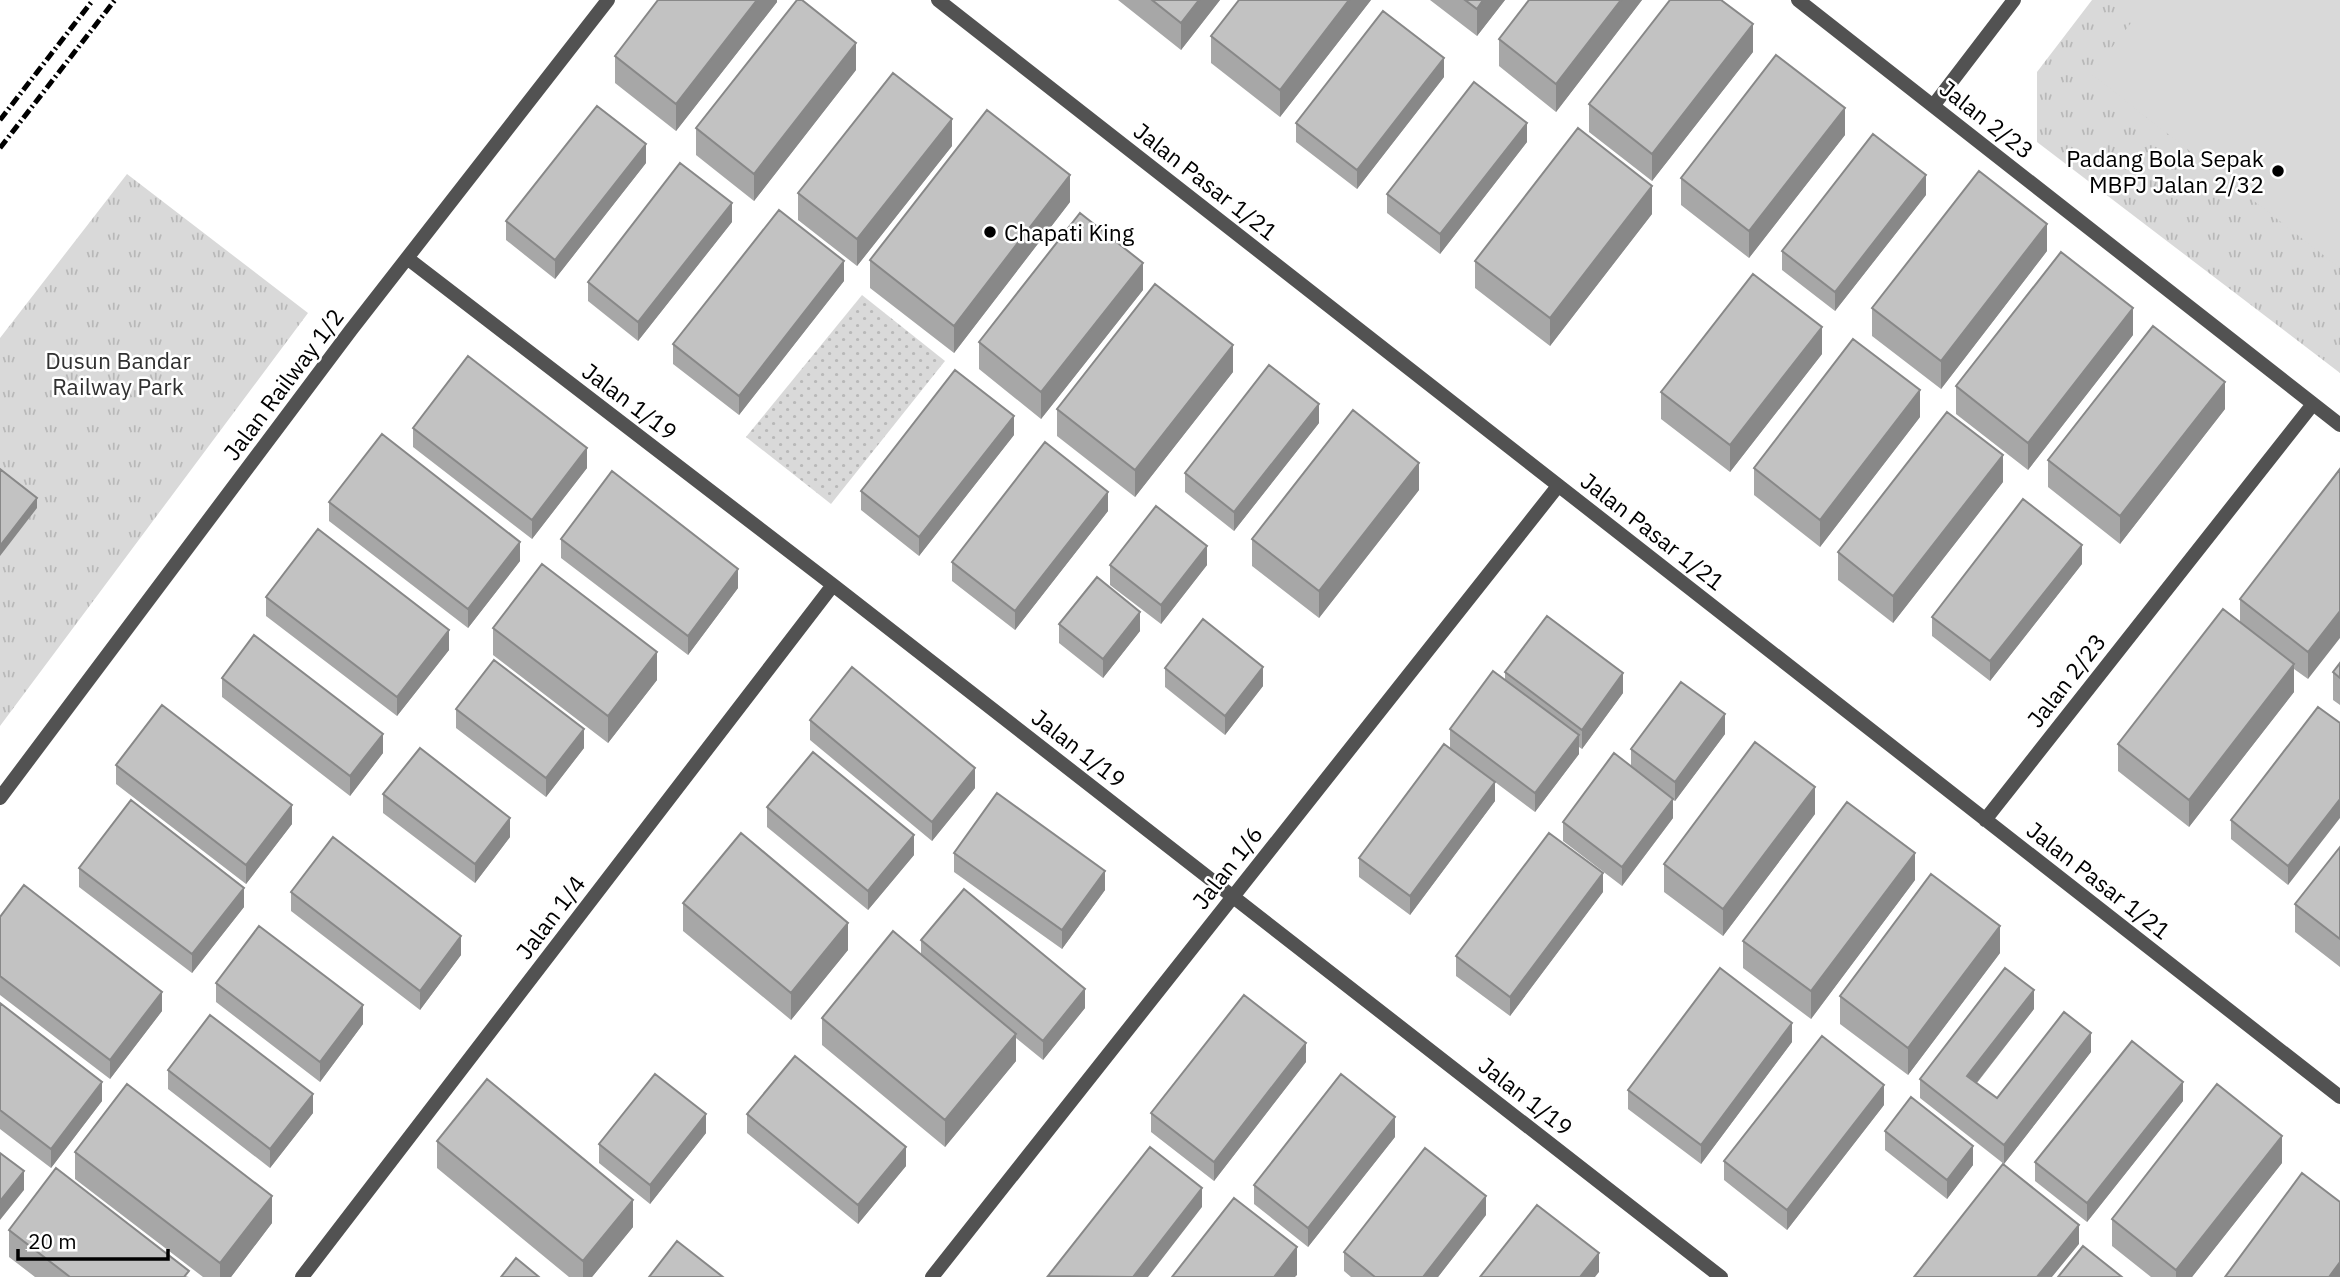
<svg xmlns="http://www.w3.org/2000/svg" width="2340" height="1277" viewBox="0 0 2340 1277" font-family="'IBM Plex Sans',sans-serif">
	<defs>
		<pattern id="grass-tufts" width="24" height="20" patternUnits="userSpaceOnUse" patternTransform="scale(1.75)"><rect width="24" height="20" fill="#d9d9d9"/><path d="M3 7l-1-3M5 7V3M7 7l1-3M15 17l-1-3M17 17v-4M19 17l1-3" fill="none" stroke="#b8b8b8"/></pattern>
		<pattern id="garden-dots" width="8" height="8" patternUnits="userSpaceOnUse" patternTransform="scale(1.75)"><rect width="8" height="8" fill="#d9d9d9"/><path d="M2 2h.1M6 6h.1" fill="none" stroke="#b8b8b8" stroke-width="1.8" stroke-linecap="round"/></pattern>
	</defs>
	<rect width="100%" height="100%" fill="#fff"/>
	<path fill="url(#grass-tufts)" d="M2092,0H2340V373L2037,142V72Z
		M127,174L308,313L0,726V338Z"/>
	<path fill="url(#garden-dots)" d="M862,295L945,361L831,504L746,437Z"/>
	<path fill="#d9d9d9" d="M2149,0H2340V268L2091,74Z"/>
	<g fill="none" stroke-linecap="round" stroke-linejoin="round">
		<path stroke="#525252" stroke-width="14" d="M938,0L2340,1097
			M1798,0L2340,425
			M1933,106L2014,0
			M407,258L833,585L1721,1277
			M0,798L351,330L608,0
			M1985,820L2313,404
			M302,1277L833,585
			M932,1277L1558,486"/>
		<path stroke="#000" stroke-width="5" stroke-dasharray="10 3.5 2 3.5" stroke-linecap="butt" d="M0,120L93,0
			M0,148L115,0"/>
	</g>
	<path fill="#a7a7a7" d="M777,0V2L676,131L615,83V56Z
		M1118,0H1220L1181,50Z
		M1371,0L1280,117L1211,63V36Z
		M1430,0H1505L1477,36Z
		M1529,0H1642L1556,112L1499,66V39Z
		M1753,52L1652,181L1589,132V104Z
		M856,70L754,201L696,155V128Z
		M1444,77L1357,189L1296,142V123Z
		M1845,135L1749,258L1681,205V178Z
		M1527,142L1440,254L1387,213V194Z
		M952,146L857,266L798,220V193Z
		M646,163L555,279L506,240V221Z
		M1926,195L1835,311L1782,270V251Z
		M1070,202L954,353L870,288V260Z
		M1652,214L1550,346L1475,288V261Z
		M732,222L638,341L588,301V282Z
		M2047,251L1941,389L1872,336V308Z
		M844,281L739,415L673,364V344Z
		M1143,290L1041,419L979,369V342Z
		M2133,335L2028,470L1956,414V386Z
		M1822,354L1730,472L1661,419V392Z
		M1233,372L1135,497L1057,436V409Z
		M2225,409L2120,544L2048,487V460Z
		M1920,417L1820,547L1754,495V468Z
		M1319,423L1234,531L1185,492V473Z
		M413,428L587,468L532,539L413,447Z
		M1014,435L919,556L861,510V491Z
		M2340,469L2308,679L2294,669V692L2189,827L2118,771V744L2240,622V599Z
		M2003,482L1893,623L1838,580V552Z
		M1419,490L1319,618L1252,566V539Z
		M329,502L520,561L468,628L329,521Z
		M1108,511L1015,630L952,581V562Z
		M561,539L738,588L688,655L561,558Z
		M2082,564L1990,681L1932,636V617Z
		M1110,565H1207L1161,624L1110,585Z
		M266,597L449,650L397,716L266,616Z
		M1059,624L1140,631L1103,678L1059,643Z
		M493,628L657,680L608,743L493,655Z
		M2340,663V705L2333,700V672Z
		M1165,668L1263,686L1225,735L1165,687Z
		M1505,672L1623,693L1582,749L1579,747V754L1535,812L1495,782V801L1410,915L1359,877V858L1450,748V729L1505,679Z
		M222,678L383,753L350,796L222,697Z
		M456,709L584,748L546,797L456,728Z
		M810,720L975,788L932,841L810,740Z
		M2340,723L2288,885L2231,839V820Z
		M1725,734L1675,801L1673,800V818L1622,886L1563,841V822L1631,766V749Z
		M116,765L292,824L246,884L116,784Z
		M383,794L510,837L475,883L383,813Z
		M767,807L914,855L868,910L767,827Z
		M1815,814L1723,936L1664,892V864Z
		M2340,847V967L2295,932V904Z
		M954,853L1105,890L1062,949L954,872Z
		M79,868L244,907L192,973L79,887Z
		M1915,880L1811,1019L1743,968V941Z
		M291,892L461,955L420,1010L291,911Z
		M1603,892L1510,1016L1456,976V956Z
		M683,903L848,950L791,1020L683,931Z
		M0,917L162,1011L110,1079L0,995Z
		M921,940L1085,1008L1043,1060L1016,1038V1061L945,1147L822,1045V1018L921,954Z
		M2000,953L1908,1075L1840,1024V996Z
		M216,983L363,1024L320,1082L216,1002Z
		M0,1003L102,1101L51,1168L0,1129Z
		M2034,1009L1977,1083L1997,1098L2091,1052L2004,1164L1920,1098V1079Z
		M1792,1042L1701,1164L1628,1109V1090Z
		M1306,1062L1214,1181L1151,1132V1113Z
		M168,1070L313,1113L270,1168L168,1089Z
		M2183,1101L2087,1222L2035,1181V1162Z
		M1884,1105L1787,1230L1724,1180V1161Z
		M747,1114L906,1166L858,1224L747,1133Z
		M1885,1131L1973,1165L1947,1199L1885,1150Z
		M706,1133L650,1204L599,1163V1144Z
		M1395,1137L1308,1247L1254,1204V1185Z
		M437,1141L633,1227L592,1277H569L437,1168Z
		M75,1152L272,1223L231,1277H203L75,1179Z
		M2282,1163L2192,1277H2151L2112,1246V1219Z
		M1486,1215L1438,1277H1351L1344,1271V1252Z
		M9,1230L189,1277H35L9,1257Z"/>
	<path fill="#888" d="M757,0H777V2L676,131V104Z
		M1199,0H1220L1181,50V23Z
		M1349,0H1371L1280,117V90Z
		M1483,0H1505L1477,36V9Z
		M1621,0H1642L1556,112V84Z
		M1753,24V52L1652,181V154Z
		M856,43V70L754,201V174Z
		M1444,58V77L1357,189V170Z
		M1845,108V135L1749,258V231Z
		M952,119V146L857,266V239Z
		M1527,123V142L1440,254V234Z
		M646,144V163L555,279V260Z
		M1070,175V202L954,353V326Z
		M1926,175V195L1835,311V292Z
		M1652,186V214L1550,346V318Z
		M732,203V222L638,341V322Z
		M2047,224V251L1941,389V361Z
		M844,261V281L739,415V396Z
		M1143,263V290L1041,419V392Z
		M2133,308V335L2028,470V443Z
		M1822,327V354L1730,472V445Z
		M1233,345V372L1135,497V470Z
		M2225,382V409L2120,544V516Z
		M1920,390V417L1820,547V520Z
		M1319,404V423L1234,531V512Z
		M1014,416V435L919,556V537Z
		M587,448V468L532,539V520Z
		M2003,455V482L1893,623V596Z
		M1419,463V490L1319,618V591Z
		M1108,492V511L1015,630V611Z
		M37,498V508L0,556V546Z
		M520,542V561L468,628V609Z
		M2082,545V564L1990,681V661Z
		M1207,546V565L1161,624V605Z
		M738,569V588L688,655V636Z
		M2340,611V638L2308,679V652Z
		M1140,612V631L1103,678V659Z
		M449,630V650L397,716V697Z
		M657,652V680L608,743V716Z
		M2294,664V692L2189,827V800Z
		M1263,667V686L1225,735V716Z
		M1623,673V693L1582,749V730Z
		M1725,714V734L1675,801V782Z
		M584,729V748L546,797V778Z
		M383,734V753L350,796V776Z
		M1579,735V754L1535,812V793Z
		M975,768V788L932,841V822Z
		M1495,782V801L1410,915V896Z
		M1815,787V814L1723,936V909Z
		M1673,799V818L1622,886V867Z
		M2340,799V818L2288,885V866Z
		M292,805V824L246,884V865Z
		M510,818V837L475,883V864Z
		M914,835V855L868,910V891Z
		M1915,853V880L1811,1019V991Z
		M1105,871V890L1062,949V930Z
		M1603,873V892L1510,1016V997Z
		M244,888V907L192,973V954Z
		M848,923V950L791,1020V993Z
		M2000,926V953L1908,1075V1048Z
		M461,936V955L420,1010V991Z
		M1085,989V1008L1043,1060V1041Z
		M2034,990V1009L1967,1095V1076Z
		M162,992V1011L110,1079V1060Z
		M363,1005V1024L320,1082V1062Z
		M1792,1023V1042L1701,1164V1145Z
		M2091,1033V1052L2004,1164V1145Z
		M1016,1034V1061L945,1147V1120Z
		M1306,1043V1062L1214,1181V1162Z
		M102,1082V1101L51,1168V1149Z
		M2183,1082V1101L2087,1222V1203Z
		M1884,1085V1105L1787,1230V1210Z
		M313,1094V1113L270,1168V1149Z
		M706,1114V1133L650,1204V1185Z
		M1395,1117V1137L1308,1247V1228Z
		M2282,1136V1163L2192,1277H2176V1270Z
		M1973,1146V1165L1947,1199V1180Z
		M906,1147V1166L858,1224V1205Z
		M24,1171V1190L0,1220V1201Z
		M1202,1188V1207L1148,1277H1133Z
		M272,1196V1223L231,1277H220V1263Z
		M1486,1196V1215L1438,1277H1423Z
		M633,1200V1227L592,1277H583V1261Z
		M2079,1225V1244L2052,1277H2037Z
		M1297,1247V1275L1295,1277H1274Z
		M1599,1253V1272L1595,1277H1580Z
		M2340,1262V1277H2329Z"/>
	<path fill="#c2c2c2" stroke="#888" stroke-width="2" d="M658,0H757L676,104L615,56Z
		M797,0H802L856,43L754,174L696,128Z
		M1152,0H1199L1181,23Z
		M1239,0H1349L1280,90L1211,36Z
		M1465,0H1483L1477,9Z
		M1529,0H1621L1556,84L1499,39Z
		M1670,0H1721L1753,24L1652,154L1589,104Z
		M1383,11L1444,58L1357,170L1296,123Z
		M1776,55L1845,108L1749,231L1681,178Z
		M893,73L952,119L857,239L798,193Z
		M1474,82L1527,123L1440,234L1387,194Z
		M597,106L646,144L555,260L506,221Z
		M987,110L1070,175L954,326L870,260Z
		M1578,128L1652,186L1550,318L1475,261Z
		M1873,134L1926,175L1835,292L1782,251Z
		M680,163L732,203L638,322L588,282Z
		M1979,171L2047,224L1941,361L1872,308Z
		M779,210L844,261L739,396L673,344Z
		M1080,213L1143,263L1041,392L979,342Z
		M2061,252L2133,308L2028,443L1956,386Z
		M1753,274L1822,327L1730,445L1661,392Z
		M1155,284L1233,345L1135,470L1057,409Z
		M2153,326L2225,382L2120,516L2048,460Z
		M1853,339L1920,390L1820,520L1754,468Z
		M468,356L587,448L532,520L413,428Z
		M1269,365L1319,404L1234,512L1185,473Z
		M955,370L1014,416L919,537L861,491Z
		M1353,410L1419,463L1319,591L1252,539Z
		M1947,412L2003,455L1893,596L1838,552Z
		M382,434L520,542L468,609L329,502Z
		M1045,442L1108,492L1015,611L952,562Z
		M0,469L37,498L0,546Z
		M2340,469V611L2308,652L2240,599Z
		M612,471L738,569L688,636L561,539Z
		M2023,499L2082,545L1990,661L1932,617Z
		M1156,506L1207,546L1161,605L1110,565Z
		M318,529L449,630L397,697L266,597Z
		M542,564L657,652L608,716L493,628Z
		M1097,577L1140,612L1103,659L1059,624Z
		M2223,609L2294,664L2189,800L2118,744Z
		M1547,616L1623,673L1582,730L1505,672Z
		M1203,619L1263,667L1225,716L1165,668Z
		M254,635L383,734L350,776L222,678Z
		M494,660L584,729L546,778L456,709Z
		M2340,663V678L2333,672Z
		M852,667L975,768L932,822L810,720Z
		M1493,671L1579,735L1535,793L1450,729Z
		M1681,682L1725,714L1675,782L1631,749Z
		M162,705L292,805L246,865L116,765Z
		M2318,707L2340,723V799L2288,866L2231,820Z
		M1755,742L1815,787L1723,909L1664,864Z
		M1444,744L1495,782L1410,896L1359,858Z
		M420,748L510,818L475,864L383,794Z
		M813,752L914,835L868,891L767,807Z
		M1614,753L1673,799L1622,867L1563,822Z
		M997,793L1105,871L1062,930L954,853Z
		M131,800L244,888L192,954L79,868Z
		M1847,802L1915,853L1811,991L1743,941Z
		M741,833L848,923L791,993L683,903Z
		M1549,833L1603,873L1510,997L1456,956Z
		M333,837L461,936L420,991L291,892Z
		M2340,847V939L2295,904Z
		M1931,874L2000,926L1908,1048L1840,996Z
		M24,885L162,992L110,1060L0,976V917Z
		M964,889L1085,989L1043,1041L921,940Z
		M259,926L363,1005L320,1062L216,983Z
		M893,931L1016,1034L945,1120L822,1018Z
		M1720,968L1792,1023L1701,1145L1628,1090Z
		M2005,968L2034,990L1967,1076L1997,1098L2064,1012L2091,1033L2004,1145L1920,1079Z
		M1244,995L1306,1043L1214,1162L1151,1113Z
		M0,1003L102,1082L51,1149L0,1110Z
		M210,1015L313,1094L270,1149L168,1070Z
		M1822,1036L1884,1085L1787,1210L1724,1161Z
		M2132,1041L2183,1082L2087,1203L2035,1162Z
		M795,1056L906,1147L858,1205L747,1114Z
		M655,1074L706,1114L650,1185L599,1144Z
		M1341,1074L1395,1117L1308,1228L1254,1185Z
		M487,1079L633,1200L583,1261L437,1141Z
		M127,1084L272,1196L220,1263L75,1152Z
		M2217,1084L2282,1136L2176,1270L2112,1219Z
		M1911,1097L1973,1146L1947,1180L1885,1131Z
		M1150,1147L1202,1188L1133,1277L1048,1276Z
		M1425,1148L1486,1196L1423,1277H1375L1344,1252Z
		M0,1153L24,1171L0,1201Z
		M2003,1164L2079,1225L2037,1277H1914Z
		M56,1168L189,1271L184,1277H70L9,1230Z
		M2302,1173L2340,1202V1262L2329,1277H2225Z
		M1234,1198L1297,1247L1274,1277H1172Z
		M1537,1205L1599,1253L1580,1277H1480Z
		M677,1241L723,1277H649Z
		M2083,1246L2122,1277H2058Z
		M516,1258L539,1277H501Z"/>
	<g fill="#000" stroke="#fff" stroke-width="2.5">
		<circle cx="2278" cy="171" r="7"/>
		<circle cx="990" cy="232" r="7"/>
	</g>
	<g text-anchor="middle" dominant-baseline="central" stroke-width="5" stroke-linejoin="round" paint-order="stroke">
		<g font-size="23" fill="#000" stroke="#fff">
			<text transform="translate(1987 119) rotate(38)">Jalan 2/23</text>
			<text transform="translate(1206 181) rotate(38)">Jalan Pasar 1/21</text>
			<text transform="translate(283 384) rotate(-53)">Jalan Railway 1/2</text>
			<text transform="translate(630 401) rotate(37)">Jalan 1/19</text>
			<text transform="translate(1653 531) rotate(38)">Jalan Pasar 1/21</text>
			<text transform="translate(2066 680) rotate(-52)">Jalan 2/23</text>
			<text transform="translate(1079 748) rotate(38)">Jalan 1/19</text>
			<text transform="translate(1227 867) rotate(-52)">Jalan 1/6</text>
			<text transform="translate(2099 880) rotate(38)">Jalan Pasar 1/21</text>
			<text transform="translate(550 917) rotate(-53)">Jalan 1/4</text>
			<text transform="translate(1526 1096) rotate(38)">Jalan 1/19</text>
		</g>
		<g font-size="23" fill="#000" stroke="#fff" text-anchor="end">
			<text x="2264" y="158">Padang Bola Sepak<tspan x="2264" dy="26">MBPJ Jalan 2/32</tspan></text>
			<text x="1004" y="232" text-anchor="start">Chapati King</text>
		</g>
		<g font-size="23" fill="#303030" stroke="#fff">
			<text x="118" y="360">Dusun Bandar<tspan x="118" dy="26">Railway Park</tspan></text>
		</g>
	</g>
	<path d="M18 1249v10h150v-10" fill="none" stroke="#000000" stroke-width="3.5"/>
	<text x="28" y="1249" font-size="21" fill="#000000" stroke="#ffffff" stroke-width="5" paint-order="stroke">20 m</text>
</svg>
